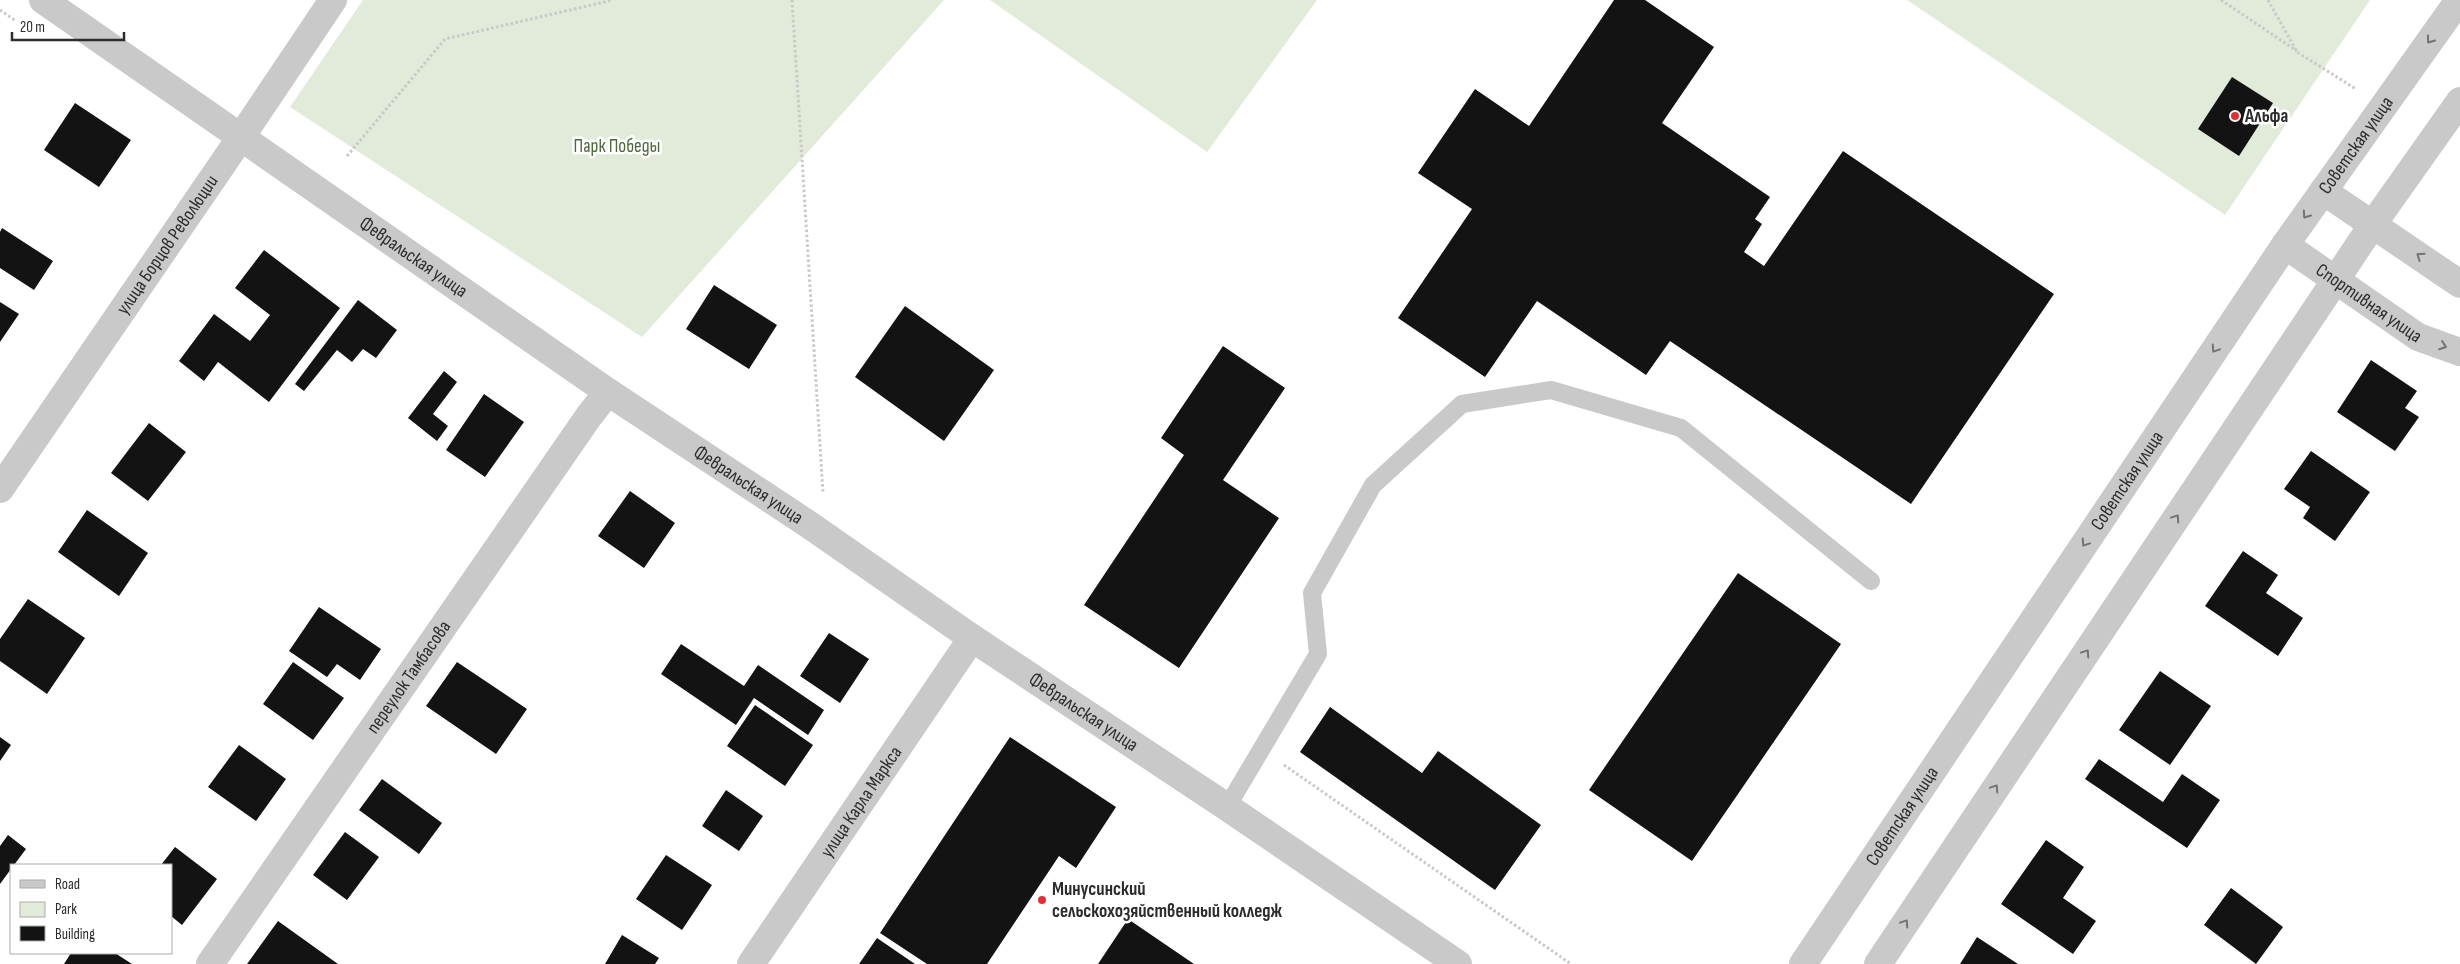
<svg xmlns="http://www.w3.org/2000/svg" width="2460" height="964" viewBox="0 0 2460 964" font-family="'Sofia Sans Condensed',sans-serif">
	<rect width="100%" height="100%" fill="#fff"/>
	<path fill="#e2ead9" d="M363,0H944L642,337L290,107Z
		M990,0H1317L1207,152Z
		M1907,0H2370L2225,215Z"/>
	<path fill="#131313" d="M1614,0H1645L1714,47L1662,123L1770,197L1755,219L1762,224L1744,252L1764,266L1843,151L2054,294L1911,504L1670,341L1646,375L1537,301L1485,377L1398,318L1472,209L1418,173L1475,89L1529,126Z
		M2232,77L2273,103L2239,156L2198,129Z
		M75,103L131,140L99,187L44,150Z
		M2,228L53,261L34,290L0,268V232Z
		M264,250L340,308L269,402L218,362L204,381L179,361L214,314L250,341L270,315L235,288Z
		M714,285L777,325L749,369L686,329Z
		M358,300L397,330L376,358L363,349L352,362L337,350L304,391L295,384Z
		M0,302L19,314L0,342Z
		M905,306L994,370L944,441L855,377Z
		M1223,346L1285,388L1223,480L1279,518L1179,668L1084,605L1184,455L1161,438Z
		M2371,360L2417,391L2405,408L2419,417L2395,451L2337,412Z
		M444,371L457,382L433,414L448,426L437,441L408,418Z
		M484,394L524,422L485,477L446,450Z
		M149,423L186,452L148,501L111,473Z
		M2311,451L2370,492L2335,541L2303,518L2310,507L2284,489Z
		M630,491L675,523L644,568L598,536Z
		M87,510L148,553L119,596L58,552Z
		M2243,551L2278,575L2266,593L2303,618L2278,656L2205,606Z
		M1738,573L1841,644L1692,861L1589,790Z
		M28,599L85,638L47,694L0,661V639Z
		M319,607L381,649L360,680L337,664L327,677L289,651Z
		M829,633L869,659L840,703L800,676Z
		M681,644L744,686L758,665L824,710L808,735L754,698L736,725L661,674Z
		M293,662L344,698L313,740L263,704Z
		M457,662L527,709L496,754L426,706Z
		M2160,671L2211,706L2170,765L2119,730Z
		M755,705L813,745L785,786L727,746Z
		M1330,707L1422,773L1438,751L1541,825L1495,890L1300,752Z
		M0,737L11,745L0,761Z
		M1010,737L1116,807L1076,868L1059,856L987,964H927L880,933Z
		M239,745L286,779L256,821L208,787Z
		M2099,759L2163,802L2182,774L2220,800L2187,848L2085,779Z
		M382,779L442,823L419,854L359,810Z
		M726,790L763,816L739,851L702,826Z
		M345,832L379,857L347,900L313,875Z
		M8,835L26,849L14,865H11V869L0,884V846Z
		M2046,840L2084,867L2063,898L2096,921L2073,954L2001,904Z
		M175,847L217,879L182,925L171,916V865H161Z
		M666,855L712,885L682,930L636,899Z
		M2231,888L2283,927L2256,964L2204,925Z
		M1128,919L1194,964H1098Z
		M278,921L338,964H247Z
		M622,935L659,958L655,964H605Z
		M1977,937L2018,964H1960Z
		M877,938L915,964H859Z
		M71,953H115L132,964H64Z"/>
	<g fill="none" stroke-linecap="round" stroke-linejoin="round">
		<path stroke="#c9c9c9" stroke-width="3" stroke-dasharray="2.5 2.5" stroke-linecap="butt" d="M792,0L823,493
			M2221,0L2297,51
			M2268,0L2297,52L2356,89
			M0,10L16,21
			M347,156L445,39L613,0
			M1284,765L1571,964"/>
		<path stroke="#c9c9c9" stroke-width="18" d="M1227,807L1318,654L1312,593L1373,485L1462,404L1551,390L1681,428L1871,581"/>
		<g stroke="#c9c9c9" stroke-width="28">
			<path id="s1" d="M43,0L608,392L808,524L972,638L1227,807L1458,964"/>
			<path d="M2323,191L2460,284"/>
			<path id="s2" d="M2285,245L2418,337L2460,352"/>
			<path id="s3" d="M0,489L241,137"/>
			<path id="s4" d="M210,964L589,416L608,392"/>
			<path id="s5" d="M751,964L972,638"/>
			<path id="s6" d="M1803,964L2285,245L2459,0"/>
			<path d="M1878,964L2373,224L2460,101"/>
		</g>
		<path stroke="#c9c9c9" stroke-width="28" d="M241,137L333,0"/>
	</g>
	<defs><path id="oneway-chevron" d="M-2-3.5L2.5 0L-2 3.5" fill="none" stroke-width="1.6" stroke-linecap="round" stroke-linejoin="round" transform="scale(1.25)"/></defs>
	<g stroke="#737373">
		<use href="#oneway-chevron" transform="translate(2430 40) rotate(126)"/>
		<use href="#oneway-chevron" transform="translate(2306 215) rotate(125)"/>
		<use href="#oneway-chevron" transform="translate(2420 256) rotate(-145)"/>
		<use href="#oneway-chevron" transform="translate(2443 346) rotate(20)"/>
		<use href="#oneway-chevron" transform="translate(2215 349) rotate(124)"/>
		<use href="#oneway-chevron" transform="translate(2176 518) rotate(-56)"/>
		<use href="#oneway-chevron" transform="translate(2085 543) rotate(124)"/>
		<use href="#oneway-chevron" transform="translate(2086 653) rotate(-56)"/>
		<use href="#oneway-chevron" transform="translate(1995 788) rotate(-56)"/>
		<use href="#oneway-chevron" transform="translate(1905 923) rotate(-56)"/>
	</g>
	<g fill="#e22f36" stroke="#fff" stroke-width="2">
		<circle cx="2235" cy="116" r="5"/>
		<circle cx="1042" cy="900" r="5"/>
	</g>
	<g text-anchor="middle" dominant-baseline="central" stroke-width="5" stroke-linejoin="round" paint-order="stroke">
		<g font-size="19" font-weight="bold" fill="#2c2c2c" stroke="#fff" text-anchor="start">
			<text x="2245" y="116">Альфа</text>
			<text x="1052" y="889">Минусинский<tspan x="1052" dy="22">сельскохозяйственный колледж</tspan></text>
		</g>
		<g font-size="19" fill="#2c2c2c" stroke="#fff">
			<text stroke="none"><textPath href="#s6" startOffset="988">Советская улица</textPath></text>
			<text stroke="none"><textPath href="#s3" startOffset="296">улица Борцов Революции</textPath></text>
			<text stroke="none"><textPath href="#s1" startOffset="451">Февральская улица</textPath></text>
			<text stroke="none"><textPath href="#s2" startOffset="102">Спортивная улица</textPath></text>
			<text stroke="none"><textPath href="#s6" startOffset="582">Советская улица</textPath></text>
			<text stroke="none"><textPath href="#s1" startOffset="856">Февральская улица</textPath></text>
			<text stroke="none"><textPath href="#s4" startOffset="349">переулок Тамбасова</textPath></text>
			<text stroke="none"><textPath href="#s1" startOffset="1261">Февральская улица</textPath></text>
			<text stroke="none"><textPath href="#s5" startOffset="196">улица Карла Маркса</textPath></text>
			<text stroke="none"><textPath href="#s6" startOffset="178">Советская улица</textPath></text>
		</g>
		<g font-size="19" fill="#4e673b" stroke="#fff">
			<text x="617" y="146">Парк Победы</text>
		</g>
	</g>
	<rect x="10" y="864" width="162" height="90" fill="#ffffff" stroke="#ababab"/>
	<rect x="20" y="880" width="25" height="8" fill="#c9c9c9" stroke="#ababab"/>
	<text x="55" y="889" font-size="15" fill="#2c2c2c">Road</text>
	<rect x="20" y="902" width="25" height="15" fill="#e2ead9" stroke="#ababab"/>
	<text x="55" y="914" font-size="15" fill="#2c2c2c">Park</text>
	<rect x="20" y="926" width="25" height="15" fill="#131313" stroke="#ababab"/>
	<text x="55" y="939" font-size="15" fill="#2c2c2c">Building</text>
	<path d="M12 32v8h112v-8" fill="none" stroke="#2c2c2c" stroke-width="2.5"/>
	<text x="20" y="32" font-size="15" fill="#2c2c2c" stroke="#ffffff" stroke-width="4" paint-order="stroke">20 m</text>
</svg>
